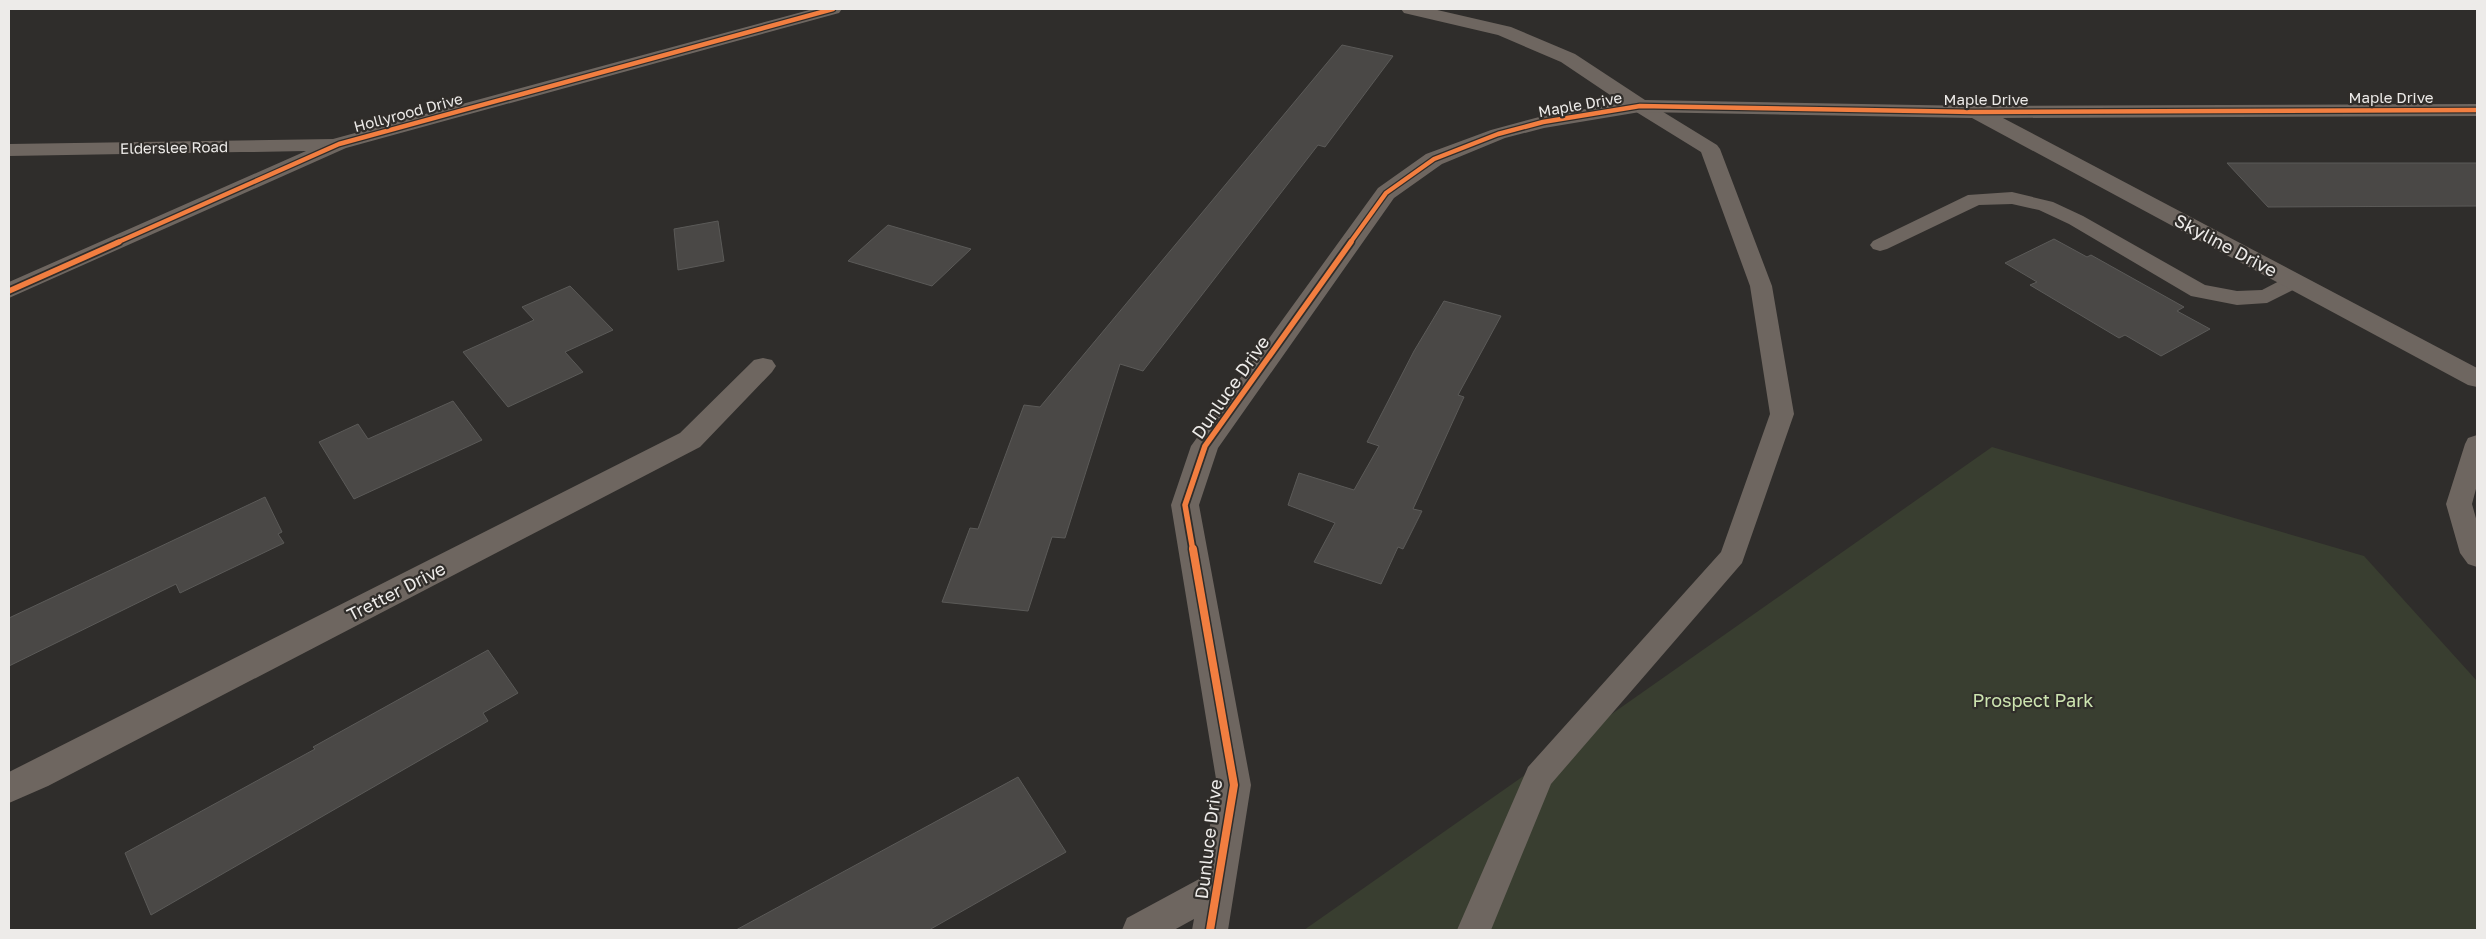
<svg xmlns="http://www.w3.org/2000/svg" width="2486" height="939" viewBox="0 0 2486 939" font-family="'Golos Text',sans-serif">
	<rect width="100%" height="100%" fill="#2f2d2b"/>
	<path fill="#393e30" d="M1992,447L2364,556L2477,681V930H1304Z"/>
	<path fill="#4a4846" stroke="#5b5a58" d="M1342,45L1393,56L1325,147L1318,145L1143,371L1120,364L1065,538L1052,537L1028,611L942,602L970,528L978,529L1024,405L1040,407Z
		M2227,163H2477V206L2268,207Z
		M718,221L724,261L678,270L674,229Z
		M888,225L971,249L932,286L848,261Z
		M2054,239L2087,257L2091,255L2184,307L2177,311L2210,329L2161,356L2125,335L2119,338L2030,285L2037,282L2005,263Z
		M570,286L613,330L565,352L583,372L508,407L463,352L534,320L522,307Z
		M1444,301L1501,316L1458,395L1464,397L1413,509L1422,511L1403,549L1398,547L1381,584L1314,562L1335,523L1288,505L1299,473L1354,490L1379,446L1367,442L1414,351Z
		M453,401L482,440L354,499L319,442L358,424L368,439Z
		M265,497L282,532L278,534L284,543L180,593L176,584L9,666V618Z
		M488,650L518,693L483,713L488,721L151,915L125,853L315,749L313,747Z
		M1018,777L1066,852L929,930H736Z"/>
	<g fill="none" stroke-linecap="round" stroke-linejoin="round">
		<path fill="#6e6660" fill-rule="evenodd" d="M1640,100L1647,102L1717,145L1720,149L1772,286L1794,414L1742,563L1551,784L1491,930H1457L1528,767L1721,552L1770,414L1750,286L1701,152L1633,110L1631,106L1633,102Z
			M2012,192L2053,202L2083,216L2205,285L2237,291L2262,290L2293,274L2301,276L2304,281L2301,286L2267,303L2237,305L2191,296L2069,224L2039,210L2012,204L1979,205L1887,249L1880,251L1873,249L1870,245L1873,241L1968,195Z
			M2477,435V485L2472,504L2477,522V567L2468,564L2460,553L2446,504L2465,444L2468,438Z"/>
		<path fill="#6e6660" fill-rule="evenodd" d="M813,9H842L839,13L346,148L9,298V282L306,151L9,156V144L333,139Z
			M1401,9H1433L1511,27L1575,54L1645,100L1974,106L2477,104V116L2003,118L2477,368V387L2468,385L1972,118L1640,112L1544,128L1505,138L1442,164L1394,198L1218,448L1199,505L1251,785L1228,930H1192L1194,919L1174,930H1122L1127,918L1201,878L1217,785L1171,505L1191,446L1378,188L1426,154L1491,130L1543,116L1622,103L1561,62L1498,35L1404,13Z
			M763,358L772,360L776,366L772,372L700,447L48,786L9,803V772L680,433L754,360Z"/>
		<g stroke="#302d2a" stroke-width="7">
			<path id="cycleway-far2" d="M116,243L339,144L833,9
				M1350,243L1386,193L1434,159L1498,134L1543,122L1640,106L1974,112L2477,110"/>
		</g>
		<g stroke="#302d2a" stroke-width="9">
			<path id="cycleway-far1" d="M9,291L119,242
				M1193,551L1185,505L1205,446L1351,242"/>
		</g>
		<g stroke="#302d2a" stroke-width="11">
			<path id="cycleway" d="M1193,549L1234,785L1210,930"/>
		</g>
		<use href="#cycleway-far2" stroke="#f27e40" stroke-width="4.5"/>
		<use href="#cycleway-far1" stroke="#f27e40" stroke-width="5.5"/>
		<use href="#cycleway" stroke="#f27e40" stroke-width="8"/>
	</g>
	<g text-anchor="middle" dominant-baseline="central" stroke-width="4.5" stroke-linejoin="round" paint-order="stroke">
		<g font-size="15" fill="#edebe9" stroke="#302d2a">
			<text x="2391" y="97">Maple Drive</text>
			<text x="1986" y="99">Maple Drive</text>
			<text transform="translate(1580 104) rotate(-10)">Maple Drive</text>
			<text transform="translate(408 112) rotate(-15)">Hollyrood Drive</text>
			<text transform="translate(174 147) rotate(-1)">Elderslee Road</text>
		</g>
		<g font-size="18" fill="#edebe9" stroke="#302d2a">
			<text transform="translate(2226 245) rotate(28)">Skyline Drive</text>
			<text transform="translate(1230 387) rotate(-55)">Dunluce Drive</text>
			<text transform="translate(396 591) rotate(-27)">Tretter Drive</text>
			<text transform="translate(1208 839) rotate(-83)">Dunluce Drive</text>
		</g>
		<g font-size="18" fill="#cde4b0" stroke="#302d2a">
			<text x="2033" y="700">Prospect Park</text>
		</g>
	</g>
	<rect width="2486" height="939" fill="none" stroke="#edebe9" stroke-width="20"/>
</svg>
